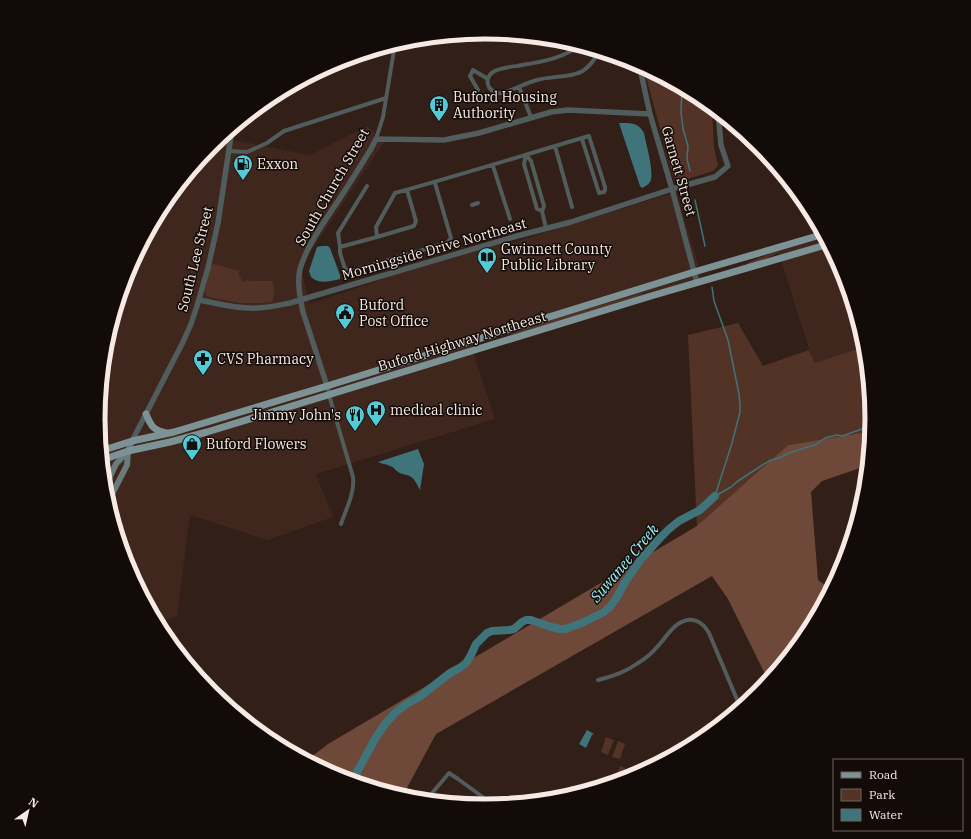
<svg xmlns="http://www.w3.org/2000/svg" width="971" height="839" viewBox="0 0 971 839" font-family="'IBM Plex Serif',serif">
	<rect width="100%" height="100%" fill="#311f18"/>
	<path fill="#3f271e" d="M235,126L234,140L310,155L367,126L385,141L301,266L309,304L478,247L518,241L676,192L703,280L515,331L471,346L495,419L316,474L333,517L268,540L190,515L177,616L157,623L127,568L105,495L98,419L105,344L128,271L163,204L212,145Z
		M826,238L844,271L866,346L815,363L809,349L778,251Z"/>
	<path fill="#533326" d="M643,66L701,97L712,107L714,148L718,165L716,168L713,171L681,181L677,180L673,176Z
		M780,251V252L763,260L747,264V263L764,256Z
		M214,264L239,271V276L243,282L248,280L250,282L251,281H272L274,287L273,300L272,302L260,303H240L209,297L206,295L205,291L211,265Z
		M642,293V294L629,300L510,336L509,335L521,329Z
		M738,323L763,366L809,350L815,363L866,346L873,420L872,431L788,445L697,527L688,335Z
		M606,737L614,740L608,755L601,752Z
		M618,741L625,744L620,759L612,757Z
		M620,766C626,768 632,773 628,779L624,780L615,779Z"/>
	<path fill="#6e4838" d="M872,431L869,465L822,481L811,492L818,580L832,590L808,635L769,682L728,599L712,576L436,734L402,797L337,777L306,761L328,744L697,526L788,445Z"/>
	<path fill="#3f757a" d="M619,123C630,123 638,122 644,133C646,144 655,174 650,182C648,185 645,186 642,188L640,186Z
		M322,246H328L330,248L340,275V279C330,281 320,285 311,277L309,271L317,247Z
		M418,449L424,464L420,490C417,484 414,477 407,475C404,474 401,474 398,472C395,470 394,467 390,466C386,464 382,464 378,462Z
		M587,730L594,734L592,735L586,748L579,744Z"/>
	<g fill="none" stroke-linecap="round" stroke-linejoin="round">
		<path stroke="#3f757a" stroke-width="1.5" d="M682,87L681,112L683,129L688,146L687,159L690,171
			M695,200L705,246
			M712,287L714,301L728,340L739,394L740,405V412L732,443L715,496
			M715,496L731,487L738,481L764,464L771,460L779,458L789,453L817,444L825,438L837,435L842,436L868,427L872,428"/>
		<path stroke="#3f757a" stroke-width="8" d="M353,782L358,770L375,739L385,724L397,711L408,703L418,698L450,673L461,667L466,663L471,655L476,644L487,633L492,631L509,630L514,629L522,622L526,620H531L551,627L560,629H565L582,623L604,612L610,607L617,597L625,582L641,559L660,538L669,529L679,521L700,510L715,496"/>
		<path stroke="#515c5d" stroke-width="4" d="M580,45C563,59 539,62 517,66C509,67 500,68 493,72C488,75 486,82 489,87C491,91 498,94 502,93C514,90 525,83 537,80C549,76 574,78 584,70C590,66 596,57 599,51
			M519,87L531,117
			M478,90L470,76L473,70L488,79
			M376,139L383,117L395,44
			M555,146L572,207
			M228,151L247,152L267,143L284,131L386,98
			M493,166L510,219
			M367,186L338,233L340,247L377,237L376,227L395,193C460,175 524,155 589,136L605,187V190L604,192L599,193L582,139
			M472,205L478,203
			M542,211L537,209L524,164L526,155L531,161L544,206L542,211L546,228
			M377,237L414,226L416,221L407,190
			M340,247V253L345,269L351,271L447,243L451,238L435,183
			M329,395L353,477C355,493 346,509 341,524
			M598,680C613,676 626,672 638,663C645,659 652,653 657,647C663,641 671,628 678,624C691,615 702,621 709,633L741,709
			M677,750L678,754
			M429,801L433,792L449,773L458,779L495,806"/>
		<path stroke="#515c5d" stroke-width="5.5" d="M639,64L650,114L672,189L697,283
			M199,300C216,303 232,308 249,308C263,309 276,306 290,303L517,236L571,222L672,189L715,177L728,166L721,145L718,112
			M328,389L303,312C300,298 297,283 300,269C306,248 322,225 334,207C347,188 359,168 371,149L376,139L444,140L479,133L551,112L568,110L650,114
			M132,441L183,342L191,324L197,306L208,268L218,223L232,129"/>
		<path stroke="#697b7c" stroke-width="6" d="M105,487L116,464L128,451L132,441
			M108,502L127,465L128,451"/>
		<path stroke="#7c9295" stroke-width="7" d="M146,414C151,426 153,430 166,433
			M101,451L132,441L174,432L327,386L694,272L824,234
			M102,460L128,451L170,442L207,432L651,296L829,244
			M103,471L105,473L107,482"/>
	</g>
	<defs>
		<g id="building-pin" transform="scale(1)"><path d="M0 17L-7.5 6A9.5 9.5 0 1 1 7.5 6Z" fill="#52cbd7" stroke="#130b08"/><path d="M-4-6H4V6H1V3H-1V6H-4ZM-2.5-4.3h1.7v1.8h-1.7ZM.8-4.3h1.7v1.8H.8ZM-2.5-1h1.7V.8h-1.7ZM.8-1h1.7V.8H.8Z" fill="#111"/></g>
		<g id="fuel-pin" transform="scale(1)"><path d="M0 17L-7.5 6A9.5 9.5 0 1 1 7.5 6Z" fill="#52cbd7" stroke="#130b08"/><path d="M-5.5-6h7V0h2V4h1.3V-2.5L3-4.5l.8-.8L6-3V5H2.5V1h-1V6h-7ZM-4.2-4.7v3.2H.2V-4.7Z" fill="#111"/></g>
		<g id="library-pin" transform="scale(1)"><path d="M0 17L-7.5 6A9.5 9.5 0 1 1 7.5 6Z" fill="#52cbd7" stroke="#130b08"/><path d="M-6-4Q-3-5.5-.7-3.5V5Q-3 3-6 4ZM6-4Q3-5.5 .7-3.5V5Q3 3 6 4Z" fill="#111"/></g>
		<g id="civic-pin" transform="scale(1)"><path d="M0 17L-7.5 6A9.5 9.5 0 1 1 7.5 6Z" fill="#52cbd7" stroke="#130b08"/><path d="M-.6-6.5H3V-4.5H.6V-3L4-1V1h2V6H-6V1h2V-1L-.6-3ZM-1.2 2.5V6h2.4V2.5Z" fill="#111"/></g>
		<g id="pharmacy-pin" transform="scale(1)"><path d="M0 17L-7.5 6A9.5 9.5 0 1 1 7.5 6Z" fill="#52cbd7" stroke="#130b08"/><path d="M-2-6h4v4h4v4h-4v4h-4v-4h-4v-4h4Z" fill="#111"/></g>
		<g id="hospital-pin" transform="scale(1)"><path d="M0 17L-7.5 6A9.5 9.5 0 1 1 7.5 6Z" fill="#52cbd7" stroke="#130b08"/><path d="M-5-5h3v3.5h4V-5h3V5h-3V1.5h-4V5h-3Z" fill="#111"/></g>
		<g id="restaurant-pin" transform="scale(1)"><path d="M0 17L-7.5 6A9.5 9.5 0 1 1 7.5 6Z" fill="#52cbd7" stroke="#130b08"/><path d="M-5-6h1v4h1v-4h1v4h1v-4h1v5L-1.5 .5V6h-2V.5L-5-1ZM5-6V6H3V1.5H1.5Q1.5-4 5-6Z" fill="#111"/></g>
		<g id="shop-pin" transform="scale(1)"><path d="M0 17L-7.5 6A9.5 9.5 0 1 1 7.5 6Z" fill="#52cbd7" stroke="#130b08"/><path d="M-5-2.5h2.3a2.7 3.5 0 0 1 5.4 0H5L5.5 6h-11ZM-1.5-2.5h3a1.5 2.3 0 0 0-3 0Z" fill="#111"/></g>
	</defs>
	<g fill-rule="evenodd">
		<use href="#building-pin" x="439" y="105"/>
		<use href="#fuel-pin" x="243" y="164"/>
		<use href="#library-pin" x="487" y="257"/>
		<use href="#civic-pin" x="345" y="313"/>
		<use href="#pharmacy-pin" x="203" y="359"/>
		<use href="#hospital-pin" x="376" y="410"/>
		<use href="#restaurant-pin" x="355" y="415"/>
		<use href="#shop-pin" x="192" y="444"/>
	</g>
	<g text-anchor="middle" dominant-baseline="central" stroke-width="3" stroke-linejoin="round" paint-order="stroke">
		<g font-size="14" fill="#f7eae5" stroke="#130b08" text-anchor="start">
			<text x="453" y="97">Buford Housing<tspan x="453" dy="16">Authority</tspan></text>
			<text x="257" y="164">Exxon</text>
			<text x="501" y="249">Gwinnett County<tspan x="501" dy="16">Public Library</tspan></text>
			<text x="359" y="305">Buford<tspan x="359" dy="16">Post Office</tspan></text>
			<text x="217" y="359">CVS Pharmacy</text>
			<text x="390" y="410">medical clinic</text>
			<text x="341" y="415" text-anchor="end">Jimmy John's</text>
			<text x="206" y="444">Buford Flowers</text>
		</g>
		<g font-size="14" fill="#f7eae5" stroke="#130b08">
			<text transform="translate(679 171) rotate(74)">Garnett Street</text>
			<text transform="translate(332 187) rotate(-60)">South Church Street</text>
			<text transform="translate(434 249) rotate(-16)">Morningside Drive Northeast</text>
			<text transform="translate(195 259) rotate(-76)">South Lee Street</text>
			<text transform="translate(462 341) rotate(-17)">Buford Highway Northeast</text>
		</g>
		<g font-size="15" font-style="italic" fill="#9af5fe" stroke="#130b08">
			<text transform="translate(624 563) rotate(-50)">Suwanee Creek</text>
		</g>
	</g>
	<path d="M0 0H971V839H0ZM105 419a380 380 0 1 1 760 0a380 380 0 1 1-760 0Z" fill="#130b08" fill-rule="evenodd"/>
	<path fill="none" stroke="#f7eae5" stroke-width="5" d="M105 419a380 380 0 1 1 760 0a380 380 0 1 1-760 0Z"/>
	<rect x="833" y="759" width="130" height="72" fill="#130b08" stroke="#6e6460"/>
	<rect x="841" y="772" width="20" height="6" fill="#7c9295" stroke="#6e6460"/>
	<text x="869" y="779" font-size="12" fill="#f7eae5">Road</text>
	<rect x="841" y="789" width="20" height="12" fill="#533326" stroke="#6e6460"/>
	<text x="869" y="799" font-size="12" fill="#f7eae5">Park</text>
	<rect x="841" y="809" width="20" height="12" fill="#3f757a" stroke="#6e6460"/>
	<text x="869" y="819" font-size="12" fill="#f7eae5">Water</text>
	<g transform="translate(28 811) rotate(34)" stroke="#130b08" stroke-width="3" paint-order="stroke">
	<path d="M0-3L7 15L0 10L-7 15Z" fill="#f7eae5"/>
	<text y="-6" font-size="11" font-weight="bold" text-anchor="middle" fill="#f7eae5">N</text>
	</g>
</svg>
